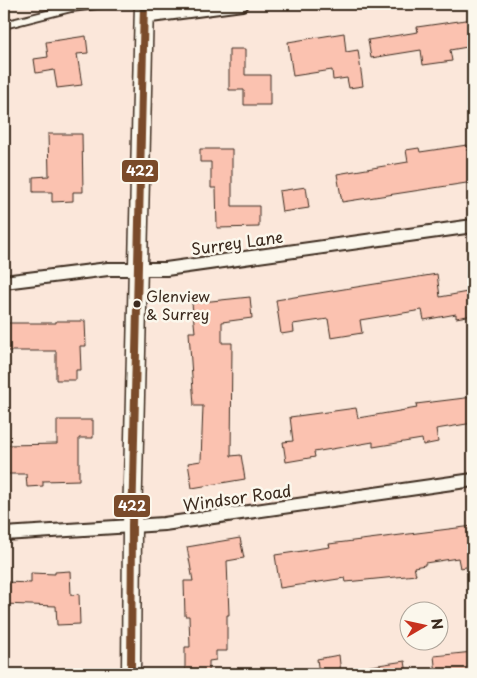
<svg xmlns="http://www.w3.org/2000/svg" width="477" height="678" viewBox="0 0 477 678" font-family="'Playpen Sans',sans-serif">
	<rect width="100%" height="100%" fill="#fbe7da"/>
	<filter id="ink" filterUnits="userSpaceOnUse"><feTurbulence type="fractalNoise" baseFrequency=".02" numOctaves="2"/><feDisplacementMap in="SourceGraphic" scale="10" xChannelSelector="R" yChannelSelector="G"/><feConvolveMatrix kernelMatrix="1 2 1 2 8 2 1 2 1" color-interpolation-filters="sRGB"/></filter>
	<g filter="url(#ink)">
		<path fill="#fbc2b0" stroke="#3b2a1e" d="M473,19V46L450,50L452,61L423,65L421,50L371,58L368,40L418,32L417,27Z
			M344,33L346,52L358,50L363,86L349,88L347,78L333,80L332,70L293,76L288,42Z
			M86,36L88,53L77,54L82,85L57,88L54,70L36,73L34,59L48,57L46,42Z
			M229,49H245V75H270V105H244V90H229Z
			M48,134H82L83,192H73V201L52,202V192H33V177L49,176Z
			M467,145L473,182L342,202L337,174L408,162L406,150L419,148L420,152Z
			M200,149H232V206H259V227L217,228L216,188H211V162H200Z
			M306,187L309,208L282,212L279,191Z
			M437,274L440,297L473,291V315L456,318V314L424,320L422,310L360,320L362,333L331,338L328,319L293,324L294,332L281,334L276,300Z
			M250,297L252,318L222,322V343H232L231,456L241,455L245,479L192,488L188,463L201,461L203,406H194L189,332H195L192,303Z
			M56,321H85L86,346H80L81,370H76V380H56V351H6V323H56Z
			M473,397V423L436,429L438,442L423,445L422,439L373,447V442L314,452L315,457L286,462L283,442L293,441L290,417L356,408L358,418L417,408L416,404Z
			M57,420H93V438H79V480L43,481V486L27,487L26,474H7V445L57,444Z
			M473,526V566L460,568L458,558L425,563V565L414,567L416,575L346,582L345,578L280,588L275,555L330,547L329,544Z
			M240,538L244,558L227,561L229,615H227V651H216V660L209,661V674H185V647H190L189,616H185L184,581H193L187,547Z
			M70,571L71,595L79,594L80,624L57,625L56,606L4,604L5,582L31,583V573L55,574V572Z
			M473,652V674H436L434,656Z
			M339,655L341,674H319L317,659Z
			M405,661L407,674H366L365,667Z"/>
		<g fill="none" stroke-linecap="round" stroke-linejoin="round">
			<g stroke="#3b2a1e" stroke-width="10">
				<path id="lane" d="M4,25L71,8L105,4"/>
			</g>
			<g stroke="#3b2a1e" stroke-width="16">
				<path id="street" d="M143,17L242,4
					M4,282L108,269H166L473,226
					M4,534L164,524L473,480"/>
			</g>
			<g stroke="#3b2a1e" stroke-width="21">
				<path id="secondary" d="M131,674L132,526L144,4"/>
			</g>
			<use href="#lane" stroke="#fbf7ec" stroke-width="6"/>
			<use href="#street" stroke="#fbf7ec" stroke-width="12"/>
			<use href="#secondary" stroke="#fbf7ec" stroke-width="18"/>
			<g stroke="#fbf7ec" stroke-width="11">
				<path id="bus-1" d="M131,674L132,526L144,4"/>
			</g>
			<use href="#bus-1" stroke="#7a4b2a" stroke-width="8"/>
		</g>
	</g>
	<circle fill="#3b2a1e" stroke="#fbf7ec" stroke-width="2" cx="137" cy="304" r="4.5"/>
	<g text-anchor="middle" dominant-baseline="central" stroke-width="5" stroke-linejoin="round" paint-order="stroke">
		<g font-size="15" fill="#3b2a1e" stroke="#fbf7ec" text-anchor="start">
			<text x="146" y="295">Glenview<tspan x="146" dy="18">&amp; Surrey</tspan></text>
		</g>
		<g font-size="16" fill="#3b2a1e" stroke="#fbf7ec">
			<text transform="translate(237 242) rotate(-8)">Surrey Lane</text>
			<text transform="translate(237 497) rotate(-8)">Windsor Road</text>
		</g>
	</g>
	<g stroke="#fbf7ec" stroke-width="2">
		<rect x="121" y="159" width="38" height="24" rx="5" fill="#7a4b2a"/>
		<rect x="113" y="494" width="38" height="24" rx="5" fill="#7a4b2a"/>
	</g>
	<g font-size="14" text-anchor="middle" font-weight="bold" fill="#fff">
		<text x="140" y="176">422</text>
		<text x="132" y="511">422</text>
	</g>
	<rect width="477" height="678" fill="none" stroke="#fbf7ec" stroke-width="20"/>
	<rect x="10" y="10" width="457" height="658" fill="none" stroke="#3b2a1e" stroke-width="2" filter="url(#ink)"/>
	<g transform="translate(424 626) rotate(81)"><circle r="24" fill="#fbf7ec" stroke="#aea59a"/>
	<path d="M0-4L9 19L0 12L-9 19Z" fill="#c8321e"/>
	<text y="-8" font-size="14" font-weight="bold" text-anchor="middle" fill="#3b2a1e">N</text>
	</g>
</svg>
